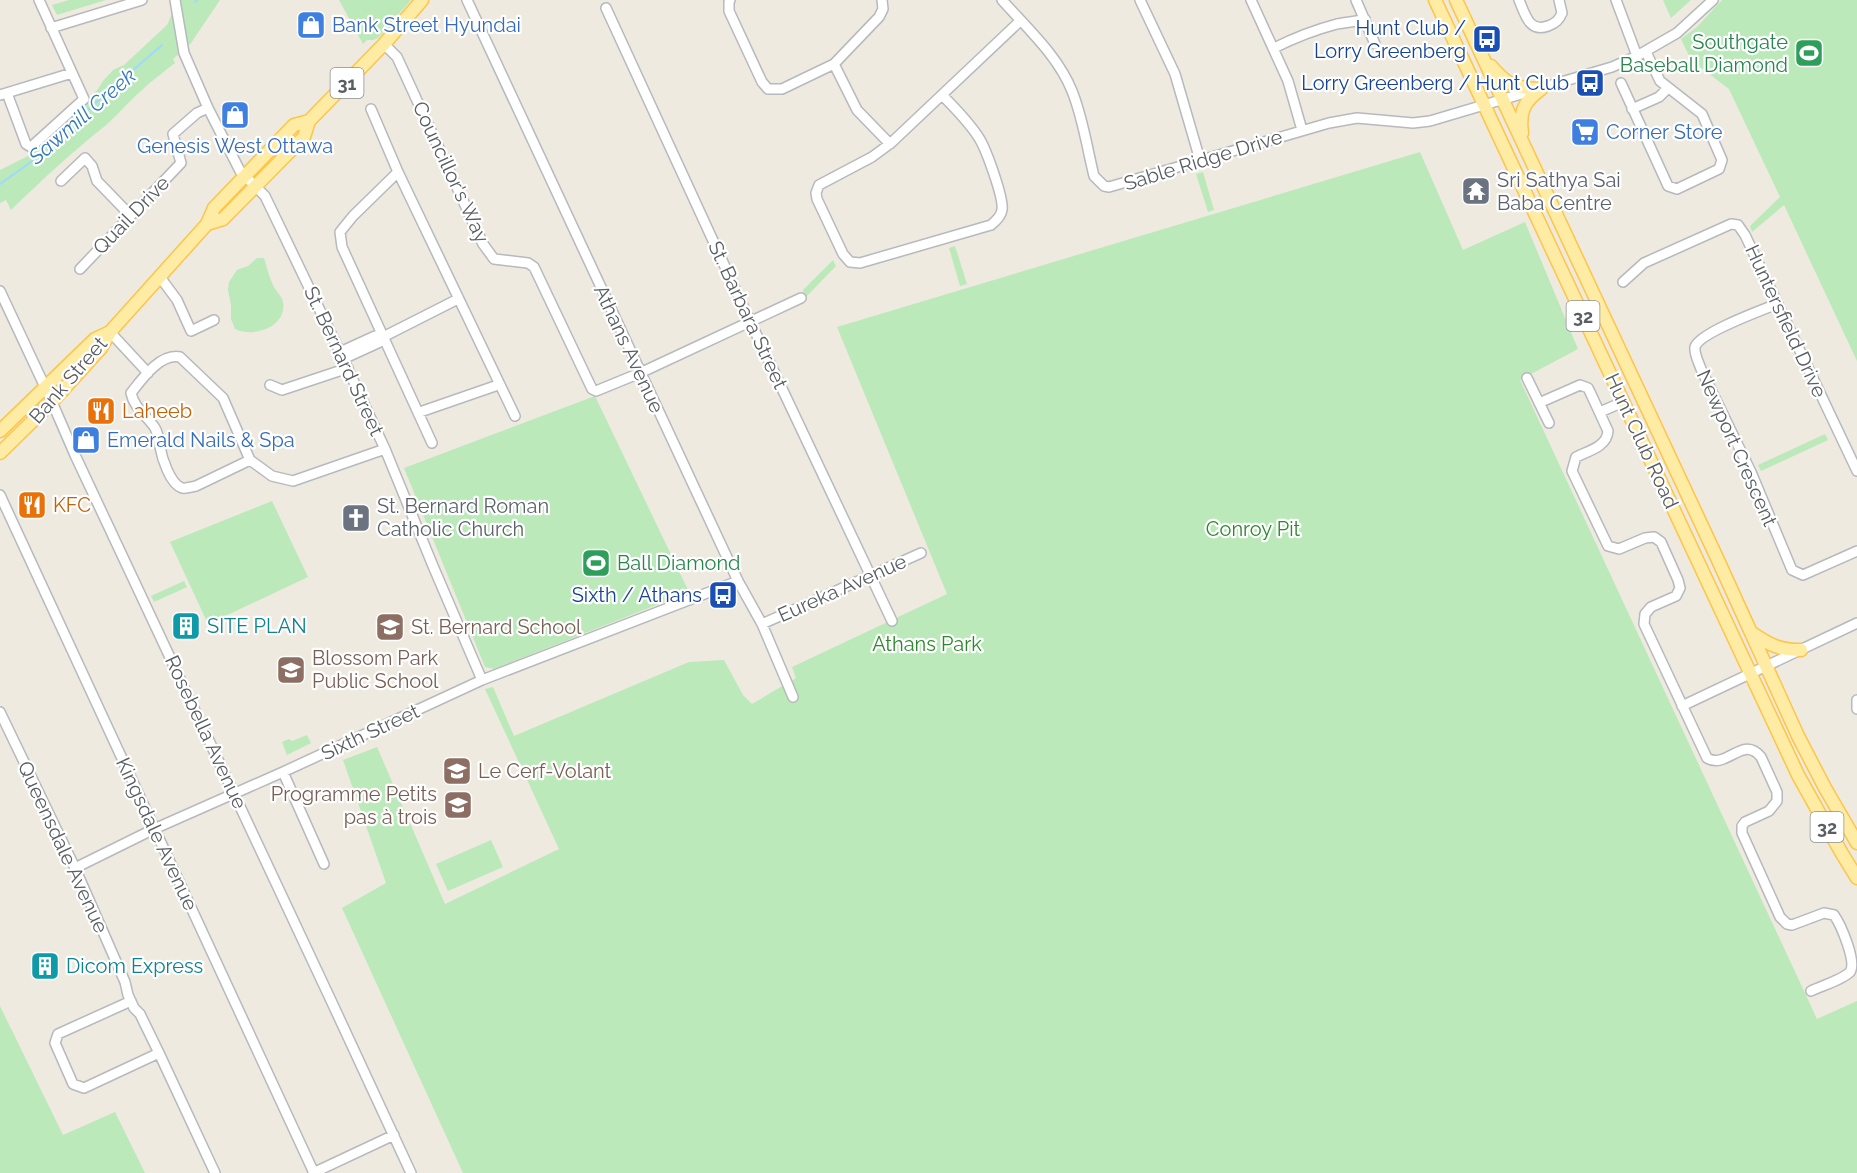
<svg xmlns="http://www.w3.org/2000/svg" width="1857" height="1173" viewBox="0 0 1857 1173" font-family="Raleway,sans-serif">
	<rect width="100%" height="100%" fill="#eeeae0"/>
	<path fill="#bbe9b9" d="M69,0H106L57,15L52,5Z
		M178,0H220L191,43L173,59L175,63C164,72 152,80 142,90C129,101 118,115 105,126C72,152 42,180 11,210L6,200L0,203V170L26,157L49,141L98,89L103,81L113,70L124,65L167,25Z
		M339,0H411L378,38L373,40H367L363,44Z
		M1663,0H1691L1671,18Z
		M1722,0H1857V361L1784,205L1752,232L1750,226L1780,197L1729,89L1691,60L1681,39L1697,27Z
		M1420,152L1463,250L1525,222L1578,349L1520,380L1817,1019L1857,1001V1173H463L342,908L386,883L343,760L377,747L445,904L559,849L485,689L493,687L514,736L689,662L724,660L743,695L752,704L796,678L792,667L947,594L837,327Z
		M1203,172L1214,210L1208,212L1196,174Z
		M955,246L967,284L960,286L949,248Z
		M257,258H264C267,267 269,277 273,285C275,290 279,293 281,297C288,310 279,323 268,328C257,333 246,334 235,329L231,319V305L228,290L229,282L237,270L248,266Z
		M833,260L836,266L806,297L803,290Z
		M595,396L689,592L494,669L485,667L404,468Z
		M1825,434L1828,440L1761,471L1758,465Z
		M272,501L308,577L208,624L170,542Z
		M184,581L187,587L154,602L151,596Z
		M307,735L311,743L287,755L282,742L289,739L292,741Z
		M491,840L503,867L448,891L436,864Z
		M0,1006L63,1135L115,1112L145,1173H0Z"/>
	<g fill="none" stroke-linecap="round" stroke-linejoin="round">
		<path stroke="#9fd9ff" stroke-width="2" d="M195,2L197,0
			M0,184L31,162L62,132L162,45"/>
		<g stroke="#b6b9be" stroke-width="12">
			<path id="minor" d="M175,0L184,53L208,108L240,171L265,196L340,352L385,449L433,566L482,680
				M467,0L738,581L762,624L793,697
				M730,0L729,2V11L762,82L768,89H782L834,64L879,17L883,9L882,0
				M1002,0C1027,28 1058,56 1072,91C1083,118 1087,148 1094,176L1104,186L1109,187L1329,123L1357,118L1413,123L1430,121L1612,67L1637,56L1677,33L1713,0
				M1140,0L1175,74L1200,160
				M1251,0L1288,81L1302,130
				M1356,0L1375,44
				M1519,0C1525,14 1529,33 1548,26C1556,23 1559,20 1562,13L1559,0
				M1616,0L1637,56
				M606,8L750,321L892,621
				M51,28L142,0
				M384,44L397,57L483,244L494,259L528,263L534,267L592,389L596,391L640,373L801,298
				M1274,48C1294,38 1314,30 1337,24C1346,22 1356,22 1365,19
				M834,64L857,110L890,144
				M1621,83L1668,186L1677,189L1719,169L1722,160L1702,114L1660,81L1646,52
				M7,93L26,144L31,147L84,99L39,0
				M0,95L72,73
				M942,95C955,108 969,122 979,138C986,149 1004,198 1002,210C1001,216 996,221 991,225L860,263L850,262L843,254L817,199L816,193L819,185L872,157L891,143L1020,21
				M371,109L398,172L515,416
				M1632,109L1659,97L1668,88
				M398,172L353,216L340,232L342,247L432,443
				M61,181L85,158L92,166L97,181L130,215
				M80,269L181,163L173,134L197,113L208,108
				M160,277L177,300L191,331L214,320
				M1623,282L1644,263L1731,224L1738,225L1745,235L1857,471
				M0,291L52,402L75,455C188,693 300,933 411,1173
				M1777,304C1762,310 1699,333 1695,347C1694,354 1699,363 1701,369L1751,472L1792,570L1803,575L1857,551
				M110,332L148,373
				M383,337L458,299
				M340,352L375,336L383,337L378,343L343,359
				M1527,378L1549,423
				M270,385L282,390L348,368
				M1539,403L1580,385L1588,388L1590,392L1608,431C1607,447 1588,451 1576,457L1572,471L1608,546L1619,549L1645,538L1654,537L1661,542L1678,580L1680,588L1676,596L1651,607L1645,614L1644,624L1707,758C1727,770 1743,734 1761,757L1777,792V801L1769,811L1745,822L1742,826V833L1780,917L1787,924L1792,925L1824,913L1834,915C1841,925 1857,962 1850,972C1842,980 1821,986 1811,991
				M420,412L498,385
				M1600,412L1623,402
				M250,460L196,486C191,487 186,489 182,488C170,484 162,458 160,447C158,440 159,435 155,428C147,416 134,408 131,393C142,379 160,353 180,357L223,398L250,460L272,476L293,481L385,449
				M0,495L314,1173
				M762,624L921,553
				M1857,700V709
				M1682,706L1857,623
				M0,712L75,868L125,982L128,995L134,1008L140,1014L159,1053L215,1173
				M283,772L324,864
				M75,868L154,829L283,772L482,680L738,581
				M131,1001L58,1034L55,1043L73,1084L84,1088L159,1053
				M313,1173L394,1135"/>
		</g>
		<g stroke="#ffc448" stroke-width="15">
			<path id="major" d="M1435,0L1798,775L1841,852L1857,878
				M1456,0L1717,558L1798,736L1825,788L1857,843
				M1491,66C1508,86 1515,88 1541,89
				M1522,133C1519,112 1524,101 1541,89
				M207,224L223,219L304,137L309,121L384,44L422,0
				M0,431L95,339L110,332
				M0,453L52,402L101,348L110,332L207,224L214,208L294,125L309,121
				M1752,633C1768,644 1781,651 1801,650"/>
		</g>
		<use href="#minor" stroke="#fff" stroke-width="9"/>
		<use href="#major" stroke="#ffeca4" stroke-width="12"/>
	</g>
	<defs>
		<g id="shop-square" transform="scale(1.5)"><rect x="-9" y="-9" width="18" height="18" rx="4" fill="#3f7fe0" stroke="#fff"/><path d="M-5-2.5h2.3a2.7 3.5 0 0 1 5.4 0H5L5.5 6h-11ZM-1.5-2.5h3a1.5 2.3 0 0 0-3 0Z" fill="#fff"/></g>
		<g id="bus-square" transform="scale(1.5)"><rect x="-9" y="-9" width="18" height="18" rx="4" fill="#1a4fb4" stroke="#fff"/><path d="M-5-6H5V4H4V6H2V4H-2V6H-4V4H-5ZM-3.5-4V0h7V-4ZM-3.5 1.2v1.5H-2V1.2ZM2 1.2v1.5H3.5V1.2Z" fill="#fff"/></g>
		<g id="stadium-square" transform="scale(1.5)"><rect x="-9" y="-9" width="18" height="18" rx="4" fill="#2e9e5b" stroke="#fff"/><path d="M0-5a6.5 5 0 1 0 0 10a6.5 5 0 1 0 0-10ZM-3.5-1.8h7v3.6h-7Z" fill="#fff"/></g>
		<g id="supermarket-square" transform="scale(1.5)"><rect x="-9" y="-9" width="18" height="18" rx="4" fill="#3f7fe0" stroke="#fff"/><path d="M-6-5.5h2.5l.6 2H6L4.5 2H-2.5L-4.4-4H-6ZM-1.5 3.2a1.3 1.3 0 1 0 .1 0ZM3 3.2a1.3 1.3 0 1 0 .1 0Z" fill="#fff"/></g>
		<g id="temple-square" transform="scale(1.5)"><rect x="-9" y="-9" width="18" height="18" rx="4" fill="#6b7280" stroke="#fff"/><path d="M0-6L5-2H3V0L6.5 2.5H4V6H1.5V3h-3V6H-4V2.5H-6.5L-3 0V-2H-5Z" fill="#fff"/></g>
		<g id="restaurant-square" transform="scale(1.5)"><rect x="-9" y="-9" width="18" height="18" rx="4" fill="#e8710a" stroke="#fff"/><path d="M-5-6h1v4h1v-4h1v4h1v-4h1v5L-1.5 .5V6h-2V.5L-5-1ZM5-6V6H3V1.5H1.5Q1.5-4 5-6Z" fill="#fff"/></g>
		<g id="church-square" transform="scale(1.5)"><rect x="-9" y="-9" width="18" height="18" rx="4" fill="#6b7280" stroke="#fff"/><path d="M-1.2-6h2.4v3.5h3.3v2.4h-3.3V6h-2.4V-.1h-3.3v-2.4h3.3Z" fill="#fff"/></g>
		<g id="building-square" transform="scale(1.5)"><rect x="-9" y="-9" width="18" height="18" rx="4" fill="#0f9aa8" stroke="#fff"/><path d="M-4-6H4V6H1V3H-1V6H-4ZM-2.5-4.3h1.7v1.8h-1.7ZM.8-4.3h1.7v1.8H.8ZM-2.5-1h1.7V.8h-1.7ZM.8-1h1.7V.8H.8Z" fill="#fff"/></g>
		<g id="school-square" transform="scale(1.5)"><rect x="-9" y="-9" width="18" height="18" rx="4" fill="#8d6e63" stroke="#fff"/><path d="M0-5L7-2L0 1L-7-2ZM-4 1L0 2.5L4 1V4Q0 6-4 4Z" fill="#fff"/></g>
	</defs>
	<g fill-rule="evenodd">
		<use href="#shop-square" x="311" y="25"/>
		<use href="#bus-square" x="1487" y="39"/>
		<use href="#stadium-square" x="1809" y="53"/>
		<use href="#bus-square" x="1590" y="83"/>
		<use href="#shop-square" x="235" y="115"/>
		<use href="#supermarket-square" x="1585" y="132"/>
		<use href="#temple-square" x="1476" y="191"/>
		<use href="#restaurant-square" x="101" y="411"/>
		<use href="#shop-square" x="86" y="440"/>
		<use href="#restaurant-square" x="32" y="505"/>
		<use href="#church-square" x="356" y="518"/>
		<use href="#stadium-square" x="596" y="563"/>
		<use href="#bus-square" x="723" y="595"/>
		<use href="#building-square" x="186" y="626"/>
		<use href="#school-square" x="390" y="627"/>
		<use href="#school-square" x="291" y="670"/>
		<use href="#school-square" x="457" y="771"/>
		<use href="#school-square" x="458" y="805"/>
		<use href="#building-square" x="45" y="966"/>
	</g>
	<g text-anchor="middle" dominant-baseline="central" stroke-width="4.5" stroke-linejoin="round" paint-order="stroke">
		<g fill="#fff" stroke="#8b8e92" stroke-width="1.5">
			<rect x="330.5" y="68" width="33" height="30" rx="4.5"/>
			<rect x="1566.5" y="301" width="33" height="30" rx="4.5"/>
			<rect x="1810.5" y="812" width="33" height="30" rx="4.5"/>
		</g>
		<g font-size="18" font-weight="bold" fill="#595e63">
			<text x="347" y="83">31</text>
			<text x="1583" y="316">32</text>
			<text x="1827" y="827">32</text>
		</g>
		<g font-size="20" fill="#366cbe" stroke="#fff" text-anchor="start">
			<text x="332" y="25">Bank Street Hyundai</text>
			<text x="1606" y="132">Corner Store</text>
			<text x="235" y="146" text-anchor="middle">Genesis West Ottawa</text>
			<text x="107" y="440">Emerald Nails &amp; Spa</text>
		</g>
		<g font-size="20" fill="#164399" stroke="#fff" text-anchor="end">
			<text x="1466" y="28">Hunt Club /<tspan x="1466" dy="23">Lorry Greenberg</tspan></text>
			<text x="1569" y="83">Lorry Greenberg / Hunt Club</text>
			<text x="702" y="595">Sixth / Athans</text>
		</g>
		<g font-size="20" fill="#27864d" stroke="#fff" text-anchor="end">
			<text x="1788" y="42">Southgate<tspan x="1788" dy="23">Baseball Diamond</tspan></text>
			<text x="617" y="563" text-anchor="start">Ball Diamond</text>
		</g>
		<g font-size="20" fill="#595e63" stroke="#fff">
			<text transform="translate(1203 160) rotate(-17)">Sable Ridge Drive</text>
			<text transform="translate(451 172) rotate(65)">Councillor's Way</text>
			<text transform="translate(131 215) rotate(-46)">Quail Drive</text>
			<text transform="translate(748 315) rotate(65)">St. Barbara Street</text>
			<text transform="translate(1786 321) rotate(65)">Huntersfield Drive</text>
			<text transform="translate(629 349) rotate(65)">Athans Avenue</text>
			<text transform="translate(344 361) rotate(65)">St. Bernard Street</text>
			<text transform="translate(68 380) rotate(-49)">Bank Street</text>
			<text transform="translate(1642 441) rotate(65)">Hunt Club Road</text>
			<text transform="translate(1737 448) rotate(66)">Newport Crescent</text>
			<text transform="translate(842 588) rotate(-24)">Eureka Avenue</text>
			<text transform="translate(206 732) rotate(65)">Rosebella Avenue</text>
			<text transform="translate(370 732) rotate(-25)">Sixth Street</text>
			<text transform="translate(157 834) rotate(65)">Kingsdale Avenue</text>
			<text transform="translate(63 847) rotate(65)">Queensdale Avenue</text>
		</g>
		<g font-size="20" fill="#5b616d" stroke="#fff" text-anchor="start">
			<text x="1497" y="180">Sri Sathya Sai<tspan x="1497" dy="23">Baba Centre</tspan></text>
			<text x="377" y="506">St. Bernard Roman<tspan x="377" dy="23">Catholic Church</tspan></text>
		</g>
		<g font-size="20" fill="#c56008" stroke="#fff" text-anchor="start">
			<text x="122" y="411">Laheeb</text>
			<text x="53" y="505">KFC</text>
		</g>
		<g font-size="20" fill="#2c882c" stroke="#fff">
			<text x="1253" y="529">Conroy Pit</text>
			<text x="927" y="644">Athans Park</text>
		</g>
		<g font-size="20" fill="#0d838f" stroke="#fff" text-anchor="start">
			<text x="207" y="626">SITE PLAN</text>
			<text x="66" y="966">Dicom Express</text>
		</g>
		<g font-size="20" fill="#785e54" stroke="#fff" text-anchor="start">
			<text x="411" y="627">St. Bernard School</text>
			<text x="312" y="658">Blossom Park<tspan x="312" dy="23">Public School</tspan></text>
			<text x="478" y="771">Le Cerf-Volant</text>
			<text x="437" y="794" text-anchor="end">Programme Petits<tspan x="437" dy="23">pas à trois</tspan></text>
		</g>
		<g font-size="21" font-style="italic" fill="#317abc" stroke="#fff">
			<text transform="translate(82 116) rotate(-41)">Sawmill Creek</text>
		</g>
	</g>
</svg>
